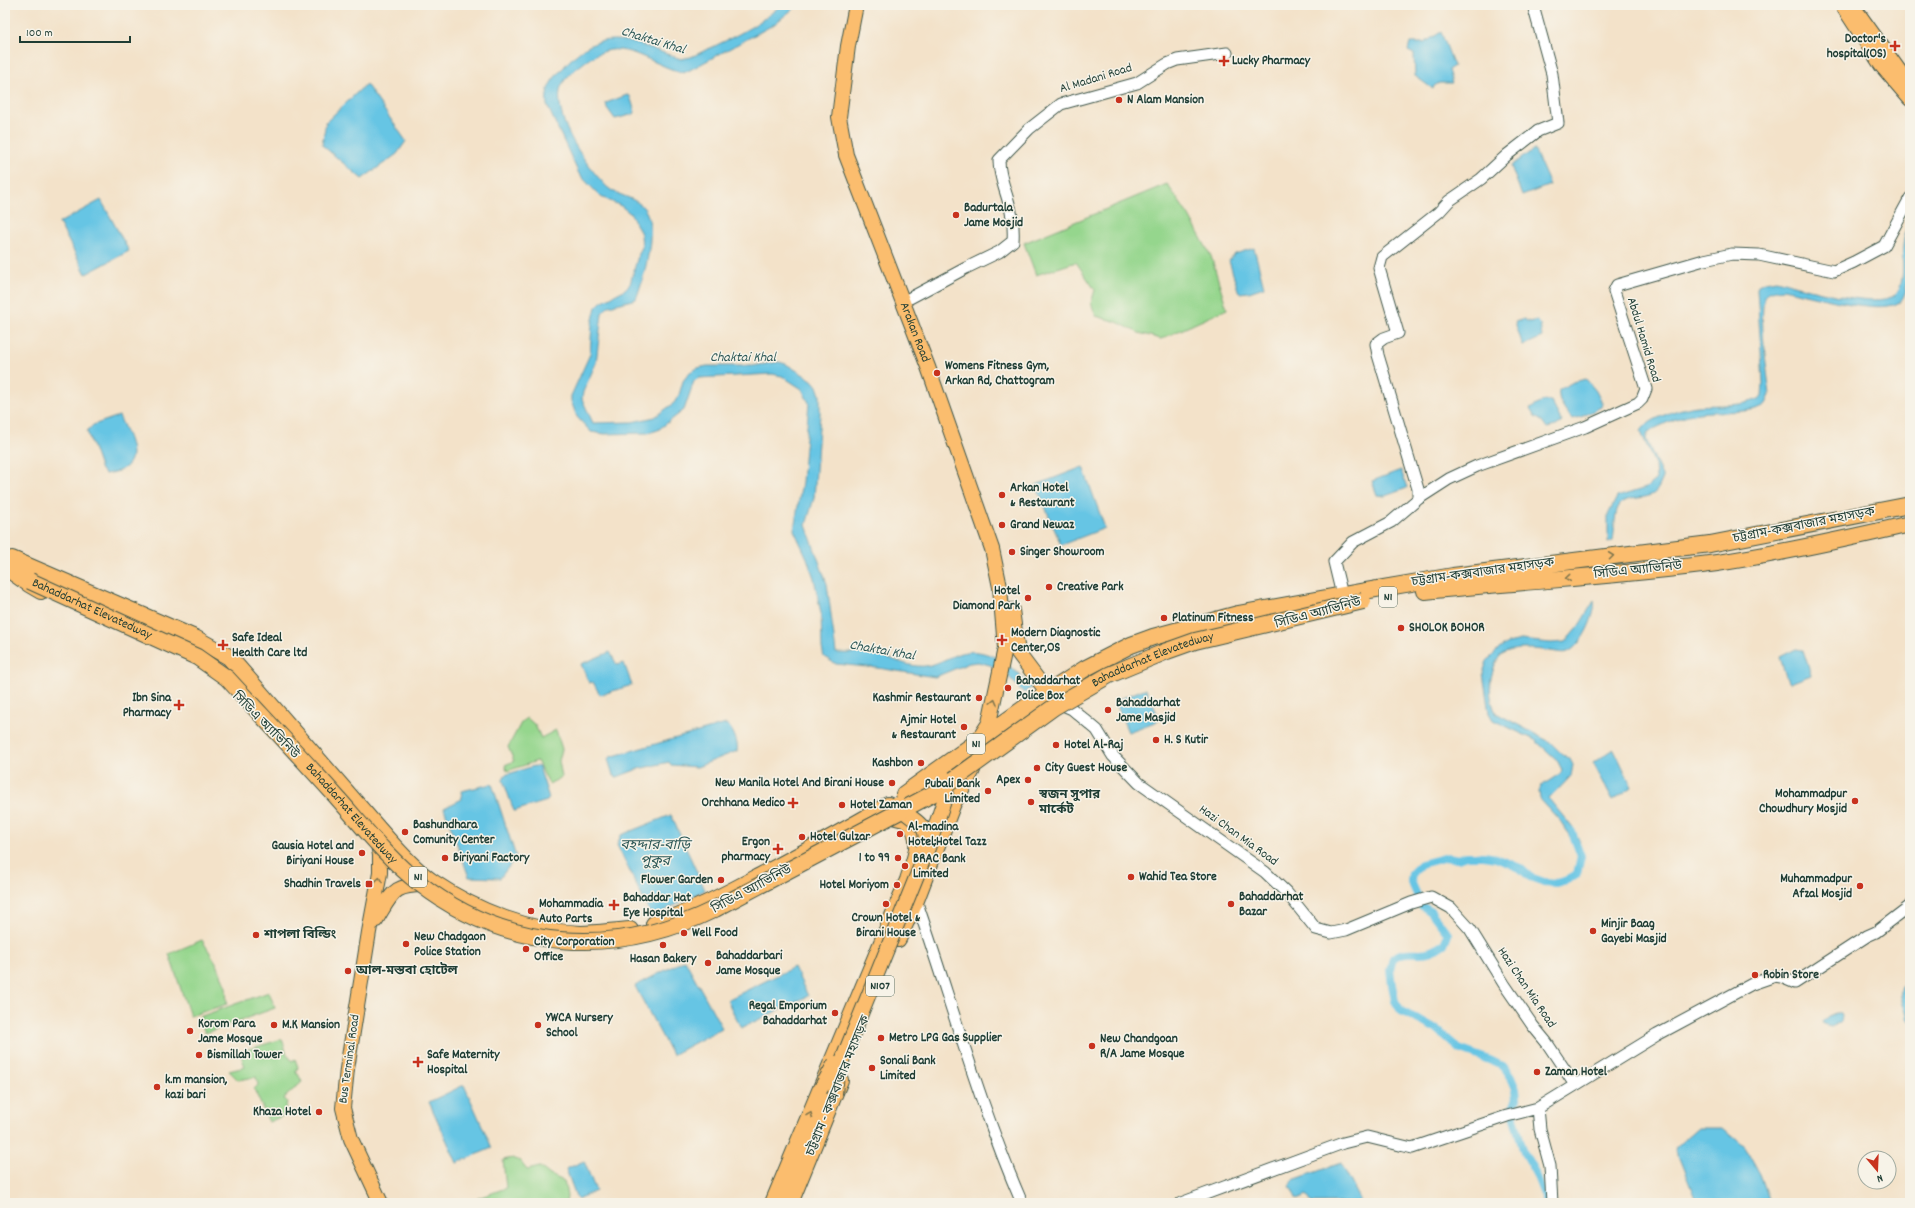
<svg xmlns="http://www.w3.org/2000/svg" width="1915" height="1208" viewBox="0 0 1915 1208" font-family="Dekko,'Noto Sans Bengali',sans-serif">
	<rect width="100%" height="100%" fill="#f7f3e8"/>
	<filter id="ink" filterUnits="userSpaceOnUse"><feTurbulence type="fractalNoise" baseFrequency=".025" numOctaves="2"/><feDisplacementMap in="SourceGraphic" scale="8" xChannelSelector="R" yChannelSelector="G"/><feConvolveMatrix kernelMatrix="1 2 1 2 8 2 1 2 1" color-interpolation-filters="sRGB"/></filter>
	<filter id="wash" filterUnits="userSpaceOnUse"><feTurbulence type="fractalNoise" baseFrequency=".012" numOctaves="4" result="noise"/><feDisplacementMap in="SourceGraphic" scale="16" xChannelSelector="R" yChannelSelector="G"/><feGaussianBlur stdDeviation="0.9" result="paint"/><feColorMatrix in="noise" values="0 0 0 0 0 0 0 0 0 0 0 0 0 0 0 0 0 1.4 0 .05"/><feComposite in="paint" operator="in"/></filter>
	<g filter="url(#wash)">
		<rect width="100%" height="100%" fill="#f3e2c9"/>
		<path fill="#95d68d" stroke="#5a8a60" d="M1167,184L1189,216L1211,256L1227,309L1161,339L1139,333L1117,322L1096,316L1091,303L1095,290L1076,262L1036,275L1024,243Z
			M527,718L535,725L541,738L556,730L562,749L559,761L562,777L549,784L537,761L507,771L505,765L514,761L508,747L521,723Z
			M202,940L217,964L226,987L227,1004L190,1016L169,954Z
			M269,992L275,1008L205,1033L199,1017Z
			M282,1039L287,1054L292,1061L295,1059L298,1067L296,1072L298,1074L302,1082L284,1098L287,1102L285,1110L287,1114L269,1122L254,1089L258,1085L256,1077L238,1080L229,1071L245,1067L240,1052Z
			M513,1158L520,1161L527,1170L540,1167L550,1175L564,1181L567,1196L566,1203H480L478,1198L506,1188L503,1160Z"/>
		<path fill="#66c5e4" stroke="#42818c" d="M781,5H798L773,25L688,71L680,72L674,70C659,65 635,51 620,50C605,48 592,56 581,65C573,71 562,80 560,90C555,123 586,165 607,187C617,196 632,196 642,206C660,223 644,278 636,299L609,306L602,313L596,363L583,392L582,399L593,423L632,422L655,417L674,403L679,395L683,381L690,372L698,368L707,366H752L779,362L786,364L812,380L817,386L820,395V414L814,498L806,525L827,584L836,653C848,654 861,652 873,654C888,656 903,665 917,666C932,668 944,659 958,654C987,644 1013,667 1032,687L1024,693L1006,674L990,665L978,662L969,663L935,677L878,668L836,664L824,657L822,648L821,613L814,578L807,558L794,530L802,482L809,403L802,389L782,376L772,374L699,378L694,381L684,410L658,430L648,433L605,434L591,432L577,417L571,401V396L590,354L592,324L596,307L601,302L624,290L630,284L638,256L642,247L641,234L631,214L621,206L601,197L579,174L547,105C545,87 552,80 563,68C602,22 633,43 681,59L691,57C723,42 755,29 781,5Z
			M1441,32L1454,66L1448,70L1452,83H1439L1434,86L1433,89L1415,76L1414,54L1408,51L1410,43H1424Z
			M366,84L406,141L397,154L362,179L322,145L326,122Z
			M627,95L630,96L635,112L634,114L615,119L607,108L606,103Z
			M1534,149L1550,185L1522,196L1511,166Z
			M101,200L129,251L86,274L59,223Z
			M1910,224L1906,290C1904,295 1903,300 1898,303C1877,315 1808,294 1783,289C1777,290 1769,290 1766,295C1757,308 1768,377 1770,395L1766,404C1753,415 1717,410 1699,413C1684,414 1661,425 1648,432L1646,439L1663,478C1660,484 1658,491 1653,494C1642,501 1623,494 1617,510C1615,516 1614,534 1613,541L1608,543V515L1617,497L1646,488L1656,479L1655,465L1641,432C1645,419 1684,407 1698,406C1716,404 1748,408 1762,396L1763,383L1757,289L1758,285L1765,282L1776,280C1796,285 1890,315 1899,290C1908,266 1896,248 1910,224Z
			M1254,248L1264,287L1249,292L1239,293L1229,261L1235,254Z
			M1524,319L1529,322L1537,320L1540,324L1542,337L1523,346L1515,322Z
			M1586,379L1596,391L1602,403L1601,407L1581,417L1572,419C1566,411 1557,401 1559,390L1573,382Z
			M1543,401H1551L1562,422L1556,426L1547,428L1542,421L1535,417L1530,409Z
			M119,416C131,442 146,469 105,474L101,470L87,431L93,425Z
			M1083,467L1105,528L1061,545L1036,485Z
			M1401,470L1407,488L1385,496L1377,495L1372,481Z
			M1594,601C1597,614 1581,648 1567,652C1562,654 1554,651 1549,651C1538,649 1510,646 1501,655C1497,659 1494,666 1493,671C1488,684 1490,701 1496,713L1550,742L1562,754L1570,759L1573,765L1571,776L1549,799L1572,827L1580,841L1573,842L1561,822L1540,799L1539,791L1541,786L1561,773L1562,770L1557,760L1535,740L1493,720L1489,713L1483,673L1487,661L1499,649L1508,643L1521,640L1551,643L1565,642L1578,627Z
			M1796,649L1803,650L1811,675L1790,683L1787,680L1780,657Z
			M610,652L617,665L624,663L632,685L600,695L593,682L589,683L581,664Z
			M1144,689H1146L1160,720L1128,732L1115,701Z
			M726,724C732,727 739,743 737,751L697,767L671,765L669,762L638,769L617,777L613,775L608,759L610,757Z
			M1614,749L1632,787L1613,800L1593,763Z
			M534,766L539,767L549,798L547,801L514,811L503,780L505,775Z
			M492,784L516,857L500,878L469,877L444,808L462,799L461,791Z
			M671,815L705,890L652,917L617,845L621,835Z
			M685,960L722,1028L672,1055L635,986Z
			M794,967L808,996L741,1028L727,1000Z
			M1910,981V1021L1907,1020C1908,1006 1897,1001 1902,985H1907Z
			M1837,1014H1841L1842,1016L1841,1021L1831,1026L1823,1024L1822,1021L1826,1018Z
			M464,1085L492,1148L457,1163L429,1102Z
			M1698,1128H1723L1745,1147L1760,1174L1769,1199L1755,1203H1697L1675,1148Z
			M584,1161L596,1191L577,1199L566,1169Z
			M1341,1163L1360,1199V1203H1312L1307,1196L1297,1200L1290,1186L1293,1180Z"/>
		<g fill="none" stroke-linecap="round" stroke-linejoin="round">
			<path stroke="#66c5e4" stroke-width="8" d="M1545,1203V1197L1536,1174L1524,1153L1516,1125L1512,1110L1517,1099L1516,1089L1511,1077L1504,1067L1492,1061L1459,1049L1436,1029L1401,1011L1395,1001L1392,985L1390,970L1393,958C1404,951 1407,953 1420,953C1429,953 1437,949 1444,944L1448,934L1431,912L1422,906L1411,881L1412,873L1421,864L1448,857L1458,859L1466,856H1484L1496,858L1520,868L1530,877L1544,882L1556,883L1567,880L1577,874L1581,856L1572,832"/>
		</g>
	</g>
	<g filter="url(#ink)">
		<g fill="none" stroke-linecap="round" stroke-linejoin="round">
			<g stroke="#3f564a" stroke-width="13">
				<path id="minor" d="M910,298L966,268L999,252L1013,241C1014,227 1012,213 1008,200C1004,186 999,175 999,160L1029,129L1061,104L1137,83L1167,64L1177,60L1227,53
					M1418,499V489L1378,355L1376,344L1384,338L1398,333L1379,268L1382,257L1439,212L1449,201L1481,179L1507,155L1538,131L1558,123L1552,74L1533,5
					M1342,595L1334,562L1353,542L1391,522L1418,499L1449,479L1477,466L1585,427L1638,403L1642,399L1646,389L1614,291L1617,285L1704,260L1732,254L1759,255L1834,271L1854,262L1884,246L1910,198
					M1063,705L1072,709L1097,730L1113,756L1139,783L1265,872L1287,893L1316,929L1331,933L1346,930L1411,903L1431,897L1451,908L1470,929L1504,984L1533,1026L1547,1043L1575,1085
					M916,900C951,1001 979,1104 1022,1203
					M1538,1108L1540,1129L1550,1166L1552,1203
					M1181,1203L1343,1143L1367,1137L1412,1148L1507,1116L1538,1108L1657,1035L1752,984L1775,976L1781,977L1795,983L1867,936L1876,932L1910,906"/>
			</g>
			<g stroke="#3f564a" stroke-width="16">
				<g id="major">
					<path id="s1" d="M856,5L848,46L839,117L846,155L928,367L992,549L1000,587L1005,648L989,723L978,740"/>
					<path d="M1842,5L1881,65L1910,99"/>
					<path d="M1855,9L1908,83"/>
					<path d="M1012,610L1018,653L1048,693L1055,699"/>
					<path d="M377,840L380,855V873L369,932L347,1069L343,1108L351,1139L381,1203"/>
					<path d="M376,920C393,892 393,884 428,885"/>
				</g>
			</g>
			<g stroke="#3f564a" stroke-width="18">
				<path id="highway" d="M12,559L195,638L229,657L389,841C403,856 417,872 434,883C477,912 529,932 581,934C597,934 614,931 630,930
					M5,567L29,584L41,591
					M1425,591C1522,581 1620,576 1717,563C1782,553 1846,539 1910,524
					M904,794L1023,709L1086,668L1131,645L1153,637L1238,614L1365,591L1453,576L1710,544L1910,505
					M654,924C691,913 726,894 760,876C803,853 846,830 888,805
					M898,939L916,900L953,803L972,770
					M773,1203L908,880C915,858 925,840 908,820L896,817
					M790,1203L840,1080"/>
			</g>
			<use href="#minor" stroke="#fff" stroke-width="11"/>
			<use href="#major" stroke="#fbbd6e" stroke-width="14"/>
			<use href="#highway" stroke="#fbbd6e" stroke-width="16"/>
			<g stroke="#3f564a" stroke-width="16" stroke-linecap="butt">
				<path id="major-bridge" d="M898,804C907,821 934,821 923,849
					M820,1090L835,1063
					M835,1094L837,1073L928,848L944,801L947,786L945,778"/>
			</g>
			<g stroke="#3f564a" stroke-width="18" stroke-linecap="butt">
				<g id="highway-bridge">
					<path id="s2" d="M30,581L197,657L227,678C263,717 299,755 334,794C361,824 387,858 419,883C507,952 616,958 715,909L938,791L1054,707L1109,675L1167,651L1195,641L1363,601"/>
				</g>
			</g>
			<use href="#major-bridge" stroke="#fbbd6e" stroke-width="14"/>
			<use href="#highway-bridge" stroke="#fbbd6e" stroke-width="16"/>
		</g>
		<defs><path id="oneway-chevron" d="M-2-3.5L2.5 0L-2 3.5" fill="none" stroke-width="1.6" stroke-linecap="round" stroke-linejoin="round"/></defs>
		<g stroke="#82774e">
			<use href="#oneway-chevron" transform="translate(1611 556) rotate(-7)"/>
			<use href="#oneway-chevron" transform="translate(1568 578) rotate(175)"/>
			<use href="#oneway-chevron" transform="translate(994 702) rotate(-76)"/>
			<use href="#oneway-chevron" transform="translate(379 880) rotate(-81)"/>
			<use href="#oneway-chevron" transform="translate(810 1115) rotate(-68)"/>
		</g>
	</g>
	<g fill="#c8321e" stroke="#f7f3e8" stroke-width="1.5">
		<path d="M1893 40h4v4h4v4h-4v4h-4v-4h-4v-4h4z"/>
		<path d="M1222 55h4v4h4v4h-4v4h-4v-4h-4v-4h4z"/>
		<circle cx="1119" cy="100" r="4"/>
		<circle cx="956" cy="215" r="4"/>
		<circle cx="937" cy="373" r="4"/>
		<circle cx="1002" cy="495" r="4"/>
		<circle cx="1002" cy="525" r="4"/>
		<circle cx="1012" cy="552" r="4"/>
		<circle cx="1049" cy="587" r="4"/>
		<circle cx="1028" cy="598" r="4"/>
		<circle cx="1164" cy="618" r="4"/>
		<circle cx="1401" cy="628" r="4"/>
		<path d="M1000 634h4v4h4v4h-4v4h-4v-4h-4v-4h4z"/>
		<path d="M221 639h4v4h4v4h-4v4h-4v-4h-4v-4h4z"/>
		<circle cx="1008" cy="688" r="4"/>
		<circle cx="979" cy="698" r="4"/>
		<path d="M177 699h4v4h4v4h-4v4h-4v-4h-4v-4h4z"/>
		<circle cx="1108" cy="710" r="4"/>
		<circle cx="964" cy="727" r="4"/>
		<circle cx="1156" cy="740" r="4"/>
		<circle cx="1056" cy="745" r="4"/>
		<circle cx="921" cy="763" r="4"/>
		<circle cx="1037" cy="768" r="4"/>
		<circle cx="1028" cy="780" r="4"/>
		<circle cx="892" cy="783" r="4"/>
		<circle cx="988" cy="791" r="4"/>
		<circle cx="1855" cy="801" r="4"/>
		<circle cx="1031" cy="802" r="4"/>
		<path d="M791 797h4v4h4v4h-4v4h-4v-4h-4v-4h4z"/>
		<circle cx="842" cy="805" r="4"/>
		<circle cx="405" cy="832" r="4"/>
		<circle cx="900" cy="834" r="4"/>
		<circle cx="802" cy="837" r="4"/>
		<path d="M776 843h4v4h4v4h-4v4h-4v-4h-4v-4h4z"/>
		<circle cx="362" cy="853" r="4"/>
		<circle cx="445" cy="858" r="4"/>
		<circle cx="898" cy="858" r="4"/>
		<circle cx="905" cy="866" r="4"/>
		<circle cx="1131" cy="877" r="4"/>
		<circle cx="721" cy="880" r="4"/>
		<rect x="365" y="880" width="8" height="8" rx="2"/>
		<circle cx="897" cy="885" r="4"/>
		<circle cx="1860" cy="886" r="4"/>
		<circle cx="886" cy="904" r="4"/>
		<circle cx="1231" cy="904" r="4"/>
		<path d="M612 899h4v4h4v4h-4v4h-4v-4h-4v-4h4z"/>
		<circle cx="531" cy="911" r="4"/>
		<circle cx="1593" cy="931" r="4"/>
		<circle cx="684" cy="933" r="4"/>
		<circle cx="256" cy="935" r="4"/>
		<circle cx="406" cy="944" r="4"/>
		<circle cx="663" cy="945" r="4"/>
		<circle cx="526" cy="949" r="4"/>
		<circle cx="708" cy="963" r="4"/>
		<circle cx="348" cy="971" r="4"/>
		<circle cx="1755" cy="975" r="4"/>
		<circle cx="835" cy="1013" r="4"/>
		<circle cx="274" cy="1025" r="4"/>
		<circle cx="538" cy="1025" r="4"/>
		<circle cx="190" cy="1031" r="4"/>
		<circle cx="881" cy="1038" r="4"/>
		<circle cx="1092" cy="1046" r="4"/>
		<circle cx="199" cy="1055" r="4"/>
		<path d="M416 1056h4v4h4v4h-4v4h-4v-4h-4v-4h4z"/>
		<circle cx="872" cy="1068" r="4"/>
		<circle cx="1537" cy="1072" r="4"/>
		<circle cx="157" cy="1087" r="4"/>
		<circle cx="319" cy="1112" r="4"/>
	</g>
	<g text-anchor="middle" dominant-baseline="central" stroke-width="3" stroke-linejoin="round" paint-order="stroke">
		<g fill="#f7f3e8" stroke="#60746a" stroke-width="1">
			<rect x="1379" y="587" width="18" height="20" rx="3"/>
			<rect x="967" y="734" width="18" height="20" rx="3"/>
			<rect x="409" y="867" width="18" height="20" rx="3"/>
			<rect x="866" y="976" width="28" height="20" rx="3"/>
		</g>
		<g font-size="12" font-weight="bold" fill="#1f3d34">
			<text x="1388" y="597">N1</text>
			<text x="976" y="744">N1</text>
			<text x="418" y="877">N1</text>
			<text x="880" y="986">N107</text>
		</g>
		<g font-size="13" font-weight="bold" fill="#1f3d34" stroke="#f7f3e8" text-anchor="start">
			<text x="1886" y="39" text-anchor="end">Doctor's<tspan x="1886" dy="15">hospital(OS)</tspan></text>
			<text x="1232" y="61">Lucky Pharmacy</text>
			<text x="1127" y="100">N Alam Mansion</text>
			<text x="964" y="208">Badurtala<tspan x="964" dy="15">Jame Mosjid</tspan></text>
			<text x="945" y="366">Womens Fitness Gym,<tspan x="945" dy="15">Arkan Rd, Chattogram</tspan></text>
			<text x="1010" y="488">Arkan Hotel<tspan x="1010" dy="15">&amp; Restaurant</tspan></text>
			<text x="1010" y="525">Grand Newaz</text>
			<text x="1020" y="552">Singer Showroom</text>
			<text x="1057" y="587">Creative Park</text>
			<text x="1020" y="591" text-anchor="end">Hotel<tspan x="1020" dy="15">Diamond Park</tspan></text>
			<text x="1172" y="618">Platinum Fitness</text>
			<text x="1409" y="628">SHOLOK BOHOR</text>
			<text x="1011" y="633">Modern Diagnostic<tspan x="1011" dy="15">Center,OS</tspan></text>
			<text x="232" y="638">Safe Ideal<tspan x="232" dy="15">Health Care ltd</tspan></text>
			<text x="1016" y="681">Bahaddarhat<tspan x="1016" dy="15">Police Box</tspan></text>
			<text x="171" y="698" text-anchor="end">Ibn Sina<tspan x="171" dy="15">Pharmacy</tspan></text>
			<text x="971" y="698" text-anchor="end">Kashmir Restaurant</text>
			<text x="1116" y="703">Bahaddarhat<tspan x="1116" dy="15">Jame Masjid</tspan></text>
			<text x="956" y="720" text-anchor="end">Ajmir Hotel<tspan x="956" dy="15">&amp; Restaurant</tspan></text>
			<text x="1164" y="740">H. S Kutir</text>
			<text x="1064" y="745">Hotel Al-Raj</text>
			<text x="913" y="763" text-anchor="end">Kashbon</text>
			<text x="1045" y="768">City Guest House</text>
			<text x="1020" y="780" text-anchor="end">Apex</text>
			<text x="884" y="783" text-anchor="end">New Manila Hotel And Birani House</text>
			<text x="980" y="784" text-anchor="end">Pubali Bank<tspan x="980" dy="15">Limited</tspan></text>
			<text x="1847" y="794" text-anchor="end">Mohammadpur<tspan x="1847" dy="15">Chowdhury Mosjid</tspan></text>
			<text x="1039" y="795">স্বজন সুপার<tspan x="1039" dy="15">মার্কেট</tspan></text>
			<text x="785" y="803" text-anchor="end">Orchhana Medico</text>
			<text x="850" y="805">Hotel Zaman</text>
			<text x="413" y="825">Bashundhara<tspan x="413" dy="15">Comunity Center</tspan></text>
			<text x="908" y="827">Al-madina<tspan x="908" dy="15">Hotel;Hotel Tazz</tspan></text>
			<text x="810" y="837">Hotel Gulzar</text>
			<text x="770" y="842" text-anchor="end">Ergon<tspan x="770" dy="15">pharmacy</tspan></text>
			<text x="354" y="846" text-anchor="end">Gausia Hotel and<tspan x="354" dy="15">Biriyani House</tspan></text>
			<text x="453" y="858">Biriyani Factory</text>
			<text x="890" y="858" text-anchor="end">1 to 99</text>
			<text x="913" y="859">BRAC Bank<tspan x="913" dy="15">Limited</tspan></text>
			<text x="1139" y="877">Wahid Tea Store</text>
			<text x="1852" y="879" text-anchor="end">Muhammadpur<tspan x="1852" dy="15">Afzal Mosjid</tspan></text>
			<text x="713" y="880" text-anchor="end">Flower Garden</text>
			<text x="361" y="884" text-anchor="end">Shadhin Travels</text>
			<text x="889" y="885" text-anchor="end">Hotel Moriyom</text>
			<text x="1239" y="897">Bahaddarhat<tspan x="1239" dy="15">Bazar</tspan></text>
			<text x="623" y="898">Bahaddar Hat<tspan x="623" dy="15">Eye Hospital</tspan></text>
			<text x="539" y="904">Mohammadia<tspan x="539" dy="15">Auto Parts</tspan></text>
			<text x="886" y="918" text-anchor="middle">Crown Hotel &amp;<tspan x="886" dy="15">Birani House</tspan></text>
			<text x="1601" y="924">Minjir Baag<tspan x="1601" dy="15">Gayebi Masjid</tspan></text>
			<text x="692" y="933">Well Food</text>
			<text x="264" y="935">শাপলা বিল্ডিং</text>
			<text x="414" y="937">New Chadgaon<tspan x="414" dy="15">Police Station</tspan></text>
			<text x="534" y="942">City Corporation<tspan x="534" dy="15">Office</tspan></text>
			<text x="716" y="956">Bahaddarbari<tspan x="716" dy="15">Jame Mosque</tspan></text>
			<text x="663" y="959" text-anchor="middle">Hasan Bakery</text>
			<text x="356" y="971">আল-মস্তবা হোটেল</text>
			<text x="1763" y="975">Robin Store</text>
			<text x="827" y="1006" text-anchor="end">Regal Emporium<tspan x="827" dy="15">Bahaddarhat</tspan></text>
			<text x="546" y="1018">YWCA Nursery<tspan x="546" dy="15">School</tspan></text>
			<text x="198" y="1024">Korom Para<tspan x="198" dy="15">Jame Mosque</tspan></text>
			<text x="282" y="1025">M.K Mansion</text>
			<text x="889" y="1038">Metro LPG Gas Supplier</text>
			<text x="1100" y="1039">New Chandgoan<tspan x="1100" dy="15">R/A Jame Mosque</tspan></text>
			<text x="207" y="1055">Bismillah Tower</text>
			<text x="427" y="1055">Safe Maternity<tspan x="427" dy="15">Hospital</tspan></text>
			<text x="880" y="1061">Sonali Bank<tspan x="880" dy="15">Limited</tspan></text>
			<text x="1545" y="1072">Zaman Hotel</text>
			<text x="165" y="1080">k.m mansion,<tspan x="165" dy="15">kazi bari</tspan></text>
			<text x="311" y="1112" text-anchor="end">Khaza Hotel</text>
		</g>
		<g font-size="13" fill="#1f3d34" stroke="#f7f3e8">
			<text transform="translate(1096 79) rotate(-17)">Al Madani Road</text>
			<text stroke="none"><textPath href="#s1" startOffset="342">Arakan Road</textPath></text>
			<text transform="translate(1643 340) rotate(73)">Abdul Hamid Road</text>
			<text transform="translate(1804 526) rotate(-11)">চট্টগ্রাম-কক্সবাজার মহাসড়ক</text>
			<text transform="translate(1638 571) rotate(-6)">সিডিএ অ্যাভিনিউ</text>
			<text transform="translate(1483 573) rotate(-8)">চট্টগ্রাম-কক্সবাজার মহাসড়ক</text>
			<text stroke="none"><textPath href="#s2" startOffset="68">Bahaddarhat Elevatedway</textPath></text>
			<text transform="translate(1318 614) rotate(-15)">সিডিএ অ্যাভিনিউ</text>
			<text stroke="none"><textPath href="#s2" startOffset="1321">Bahaddarhat Elevatedway</textPath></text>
			<text transform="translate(265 726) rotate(45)">সিডিএ অ্যাভিনিউ</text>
			<text stroke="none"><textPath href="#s2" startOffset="404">Bahaddarhat Elevatedway</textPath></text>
			<text transform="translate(1238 836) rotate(36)">Hazi Chan Mia Road</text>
			<text transform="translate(752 890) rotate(-28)">সিডিএ অ্যাভিনিউ</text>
			<text transform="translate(1526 988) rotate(56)">Hazi Chan Mia Road</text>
			<text transform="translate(350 1059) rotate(-82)">Bus Terminal Road</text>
			<text transform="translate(839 1086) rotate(-68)">চট্টগ্রাম - কক্সবাজার মহাসড়ক</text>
		</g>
		<g font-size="14" font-style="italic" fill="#2d5857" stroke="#f7f3e8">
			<text transform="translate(653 41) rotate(17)">Chaktai Khal</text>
			<text x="743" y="358">Chaktai Khal</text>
			<text transform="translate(882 651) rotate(10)">Chaktai Khal</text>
			<text x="655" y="846">বহদ্দার-বাড়ি<tspan x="655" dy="16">পুকুর</tspan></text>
		</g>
	</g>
	<rect width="1915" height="1208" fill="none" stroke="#f7f3e8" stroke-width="20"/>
	<g transform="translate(1877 1170) rotate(161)"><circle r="19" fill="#f7f3e8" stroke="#a1aaa0"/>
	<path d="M0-3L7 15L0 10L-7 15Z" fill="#c8321e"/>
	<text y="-6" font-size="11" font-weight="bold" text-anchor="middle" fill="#1f3d34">N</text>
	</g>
	<path d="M20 36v6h110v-6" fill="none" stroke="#1f3d34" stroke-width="2"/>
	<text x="26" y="36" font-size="12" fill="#1f3d34" stroke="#f7f3e8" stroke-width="3" paint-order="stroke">100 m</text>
</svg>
